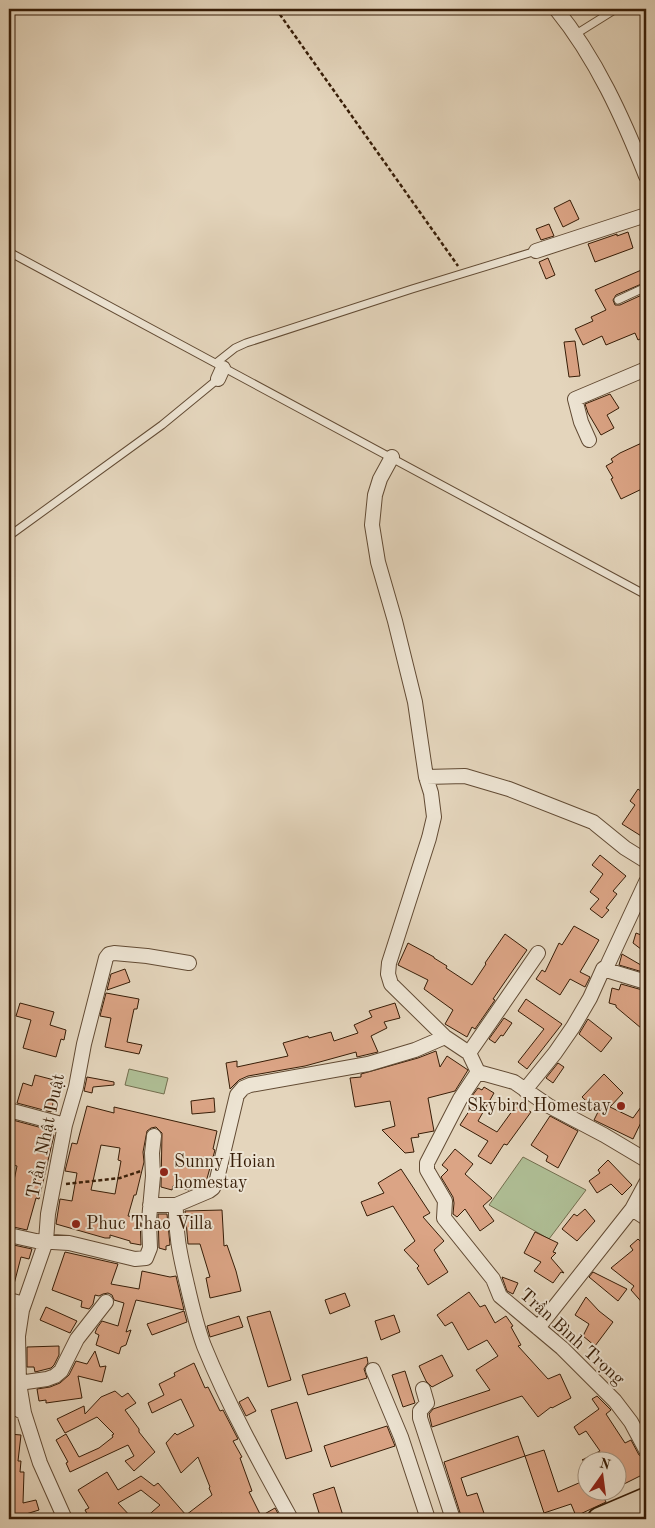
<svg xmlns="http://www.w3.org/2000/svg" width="655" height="1528" viewBox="0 0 655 1528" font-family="'Old Standard TT',serif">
	<rect width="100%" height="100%" fill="#e4d5bc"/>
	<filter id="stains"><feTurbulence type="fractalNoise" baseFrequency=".004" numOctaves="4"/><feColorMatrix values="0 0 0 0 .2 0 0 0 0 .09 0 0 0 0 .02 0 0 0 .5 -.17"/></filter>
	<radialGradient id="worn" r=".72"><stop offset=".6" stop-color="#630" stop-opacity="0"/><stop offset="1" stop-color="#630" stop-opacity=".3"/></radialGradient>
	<path fill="#afbe95" stroke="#736e4e" d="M129,1069L168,1078L164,1094L125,1085Z
		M523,1157L586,1190L549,1239L489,1205Z"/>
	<path fill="#dba485" stroke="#371d07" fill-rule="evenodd" d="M570,200L579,219L563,227L554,208Z
		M549,224L554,236L541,240L536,229Z
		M628,232L633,248L595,262L588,244L617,234V236Z
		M548,258L555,275L546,279L539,262Z
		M646,268V282L616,295L613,300L615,305H620L646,293V336L638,340L635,333L606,345L602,336L583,345L575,329L593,321L591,317L606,310L595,290Z
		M575,341L580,376L569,377L564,342Z
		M610,394L619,408L607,415L614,428L601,435L588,413L585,404Z
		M646,441V487L621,499L611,479L613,478L606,466L613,462L611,459L620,453Z
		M646,787V839L622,824L635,805L630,801L638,789L643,793Z
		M600,855L626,876L613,891L617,894L606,908L609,910L602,918L590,909L599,899L590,892L603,874L592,865Z
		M574,926L599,940L580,972L590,977L585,987L570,979L560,995L536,979L542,970L545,972L559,943L562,945Z
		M636,933L646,937V953L633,943Z
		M505,934L527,950L493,999L495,1000L475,1029L472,1027L467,1037L445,1024L453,1010L424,989L428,980L398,965L408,943L434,957V958L447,966L446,968L472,985L486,964L485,963Z
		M622,954L646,968V973L619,965Z
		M125,969L130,982L107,990L111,974Z
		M621,984L646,991L642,1006L646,1010V1021L641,1028L616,1007V1005L609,1003L612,988L619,990Z
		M106,993L139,999L137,1009H134L127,1042L142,1045L139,1054L105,1047L111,1018L100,1016Z
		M526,999L562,1024L527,1069L518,1062L544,1029L518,1011Z
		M20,1003L54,1012L50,1025L66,1030L64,1040L61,1039L56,1057L23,1048L31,1020L16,1016Z
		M395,1003L400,1018L384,1022L387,1028L371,1036L378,1052L357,1057L356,1052L305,1066L248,1076L239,1080L230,1089L226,1063L237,1061V1067L288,1056L283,1043L308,1036L309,1038L331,1032L334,1041L358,1033L354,1025L372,1017L369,1011Z
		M504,1018L512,1023L503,1036L501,1035L495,1043L489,1039Z
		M588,1019L612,1038L601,1052L579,1034Z
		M436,1051L440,1067L447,1056L468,1070L455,1091L428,1098L434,1131L418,1134L419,1137L411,1138L414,1152L405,1153L382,1130L395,1126L390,1101L355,1107L350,1078L361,1077V1074L418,1058Z
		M558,1063L564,1067L553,1083L546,1078Z
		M604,1074L623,1093L610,1107L633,1118L646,1100V1112L633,1139L594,1120L598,1112L582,1097Z
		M35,1075L58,1081L51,1112L17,1103L23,1083L32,1086Z
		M87,1077L114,1082V1085L93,1087L92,1093L84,1091Z
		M484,1087L494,1093L478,1121L497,1132L518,1103L531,1112L507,1145L504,1144L491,1164L478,1156L488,1141L460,1125L477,1099L472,1096L478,1088L482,1090Z
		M214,1098L215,1112L192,1114L191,1101Z
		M87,1106L114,1113V1107L217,1131L213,1149L215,1150L206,1182L204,1184L192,1180L189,1190L173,1186L172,1190L161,1187L162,1133L156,1127L151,1128L147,1131L143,1152L144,1162L136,1195H134L128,1216L140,1218L141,1245L130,1243V1241L110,1235V1238H105L56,1224L60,1199L72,1201L77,1173L65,1171L72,1143L77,1144ZM101,1145L120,1148L118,1160L121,1161L115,1194L91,1190Z
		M550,1116L578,1131L558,1168L546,1161L548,1156L531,1145Z
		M9,1119L46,1129L45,1132L54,1135L39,1199L36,1198L27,1230L9,1226V1195H11L17,1166L9,1164Z
		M455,1149L473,1164L465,1174L492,1198L483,1206L494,1221L480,1231L465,1209L457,1217L453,1214L454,1203L453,1197L441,1177L448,1170L442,1165Z
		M608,1160L632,1185L622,1195L611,1184L597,1193L589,1181L600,1173L598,1170Z
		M401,1169L430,1213L423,1217L444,1241L434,1250L448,1272L428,1285L417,1268L419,1266L404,1250L415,1241L393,1206L367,1216L361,1202L384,1193L378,1183Z
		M585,1209L595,1221L577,1241L562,1229L574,1214L577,1216Z
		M222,1210L224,1246L227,1245L236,1271L241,1291L210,1298L206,1278L210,1277L200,1244H188L185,1211Z
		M158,1214H167L170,1245L166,1246V1250L159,1248Z
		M535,1232L558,1243L553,1252L556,1253L551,1258L564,1273L561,1272L553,1283L534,1271L541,1262L524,1253Z
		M638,1239L646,1247V1307L631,1290L634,1286L611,1268L633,1250L630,1246Z
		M9,1244L32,1249L29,1259L21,1257L12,1292L9,1291Z
		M65,1252L118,1264L111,1284L139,1289L142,1271L170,1277L176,1276L184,1310L136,1300L126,1332L131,1330L126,1345L121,1347L119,1354L96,1345L99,1335L95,1333L97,1328L102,1321L118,1326L124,1303L114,1300L112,1295L108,1293L103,1294L99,1296L95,1295L93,1304L89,1309L81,1307L82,1301L52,1290Z
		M593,1272L627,1289L618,1301L589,1277Z
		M502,1277L518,1283L513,1294L507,1291Z
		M469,1292L480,1307L485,1305L495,1323L506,1316L513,1326L511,1327L521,1345L518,1346L548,1379L560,1374L571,1398L552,1408L551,1407L538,1417L522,1396L432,1427L429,1414L433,1409L490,1390L476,1370L498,1356L487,1340L468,1350L452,1322L445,1326L437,1315Z
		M345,1293L350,1306L330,1314L325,1300Z
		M586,1297L599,1311L613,1322L595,1346L583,1336L589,1324L575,1315Z
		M46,1307L77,1321L70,1333L40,1320Z
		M184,1311L187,1322L152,1335L147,1324Z
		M270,1311L291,1380L268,1387L247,1317Z
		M394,1315L400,1332L381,1340L375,1321Z
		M239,1316L243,1327L210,1337L207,1326Z
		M59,1346V1355L54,1365L51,1368L35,1372L34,1367H27V1347Z
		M95,1351L100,1367L106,1366L102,1382L78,1376L82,1398L46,1403V1400L39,1401L37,1389L50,1387L60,1383L69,1375L76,1361L87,1364Z
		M442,1355L453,1376L432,1387L426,1381L419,1366Z
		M367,1357L368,1363L364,1369L367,1378L308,1395L302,1375Z
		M194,1363L205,1388L208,1387L220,1411L223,1410L238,1439L233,1441L242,1457L240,1458L252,1491L249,1492L261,1516L275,1508L281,1519H225L222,1513L213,1519H144L160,1505L141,1490L118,1503L133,1519H90L85,1510L89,1508L78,1490L107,1472L118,1490L141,1476L154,1486L158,1483L186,1515L212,1495L209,1488L210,1487L198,1457L181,1473L166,1443L175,1433L177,1435L194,1426L181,1399L152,1413L148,1403L164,1395L159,1384L175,1376L174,1373Z
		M405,1371L415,1403L403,1407L392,1375Z
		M115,1391L122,1397L128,1393L136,1403L125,1410L139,1429V1432L155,1452L134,1471L125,1461L134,1456L128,1445L70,1472L66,1463L68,1462L56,1440L66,1434L79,1457L99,1448L113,1437L112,1435L114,1434L97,1417L65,1433L57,1419L84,1406L85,1414L101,1397Z
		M597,1396L611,1410L606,1414L625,1443L631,1440L639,1455L646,1459V1473L618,1487V1460H582L600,1451L586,1431L579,1435L574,1427L599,1409L592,1399Z
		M248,1397L256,1411L246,1416L239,1402Z
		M297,1402L312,1451L286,1459L271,1410Z
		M387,1426L395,1446L331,1467L324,1446Z
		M9,1434L21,1435L18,1461H21L20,1472H24L23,1503L36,1500L39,1510L26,1514L29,1519H9Z
		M518,1436L525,1456L461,1478L467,1496L477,1493L486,1519H462L444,1462Z
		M544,1450L558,1492L588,1479V1490H600L606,1502L576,1516L571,1504L544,1513L525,1456Z
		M334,1487L344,1519H321L313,1494Z"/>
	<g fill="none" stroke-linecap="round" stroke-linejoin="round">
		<g stroke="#624b34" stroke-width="9">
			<path id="service" d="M576,34L616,9
				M9,252L646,595
				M618,300L646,287
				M216,363L235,348L246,343L412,289L536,251
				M9,536L162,425L218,379"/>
		</g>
		<g stroke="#624b34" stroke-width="16">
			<path id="minor" d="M556,9C596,58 623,118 646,176
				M536,251L646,215
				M218,379L223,368
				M589,440L581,422L575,399L646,369
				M392,457L380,479L375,495L372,525L378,562L395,621L415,702L426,777L431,793L434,817L429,838L389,963L388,974L391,984L445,1037L469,1053L478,1072L514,1082L549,1106L604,1135L646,1160
				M426,777L465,776L509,789L593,822L625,848L646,861
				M603,969L646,982
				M469,1053L538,953
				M478,1072L460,1099L427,1163V1170L445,1201L444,1218L493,1279L500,1296L562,1348L615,1401L631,1422L646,1450
				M525,1090L555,1053L573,1027L590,998L603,969L607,966L646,882
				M9,1110L65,1125
				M150,1205H176L209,1191L213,1188L217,1179L237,1095L243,1088L250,1085L368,1064L415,1050L445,1037
				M176,1205C175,1231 180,1255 186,1280C191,1302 196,1325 204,1346C228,1405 260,1463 291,1519
				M632,1209L646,1218
				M9,1235L36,1241L69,1243L135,1259L146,1258L150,1248L149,1220L153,1176L152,1153L154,1136
				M9,1300L24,1304
				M538,1328L632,1209L646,1183
				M373,1370L401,1437L428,1519
				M19,1383L47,1379L55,1376L61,1371L77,1339L106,1302
				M423,1389L427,1403L420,1411V1418L453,1519
				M9,1404L24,1413
				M65,1519L40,1463L24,1413L19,1383L18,1336L22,1310L46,1241L48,1214L65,1125L76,1087L84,1044L106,958L109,954L114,953L147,956L189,963"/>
		</g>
		<g stroke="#371d07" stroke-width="25">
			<path id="primary" d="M599,1519L646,1499"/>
		</g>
		<path stroke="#371d07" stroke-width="2.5" stroke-dasharray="4 2.5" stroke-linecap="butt" d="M276,9L458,266
			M66,1184L120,1178L141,1171"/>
		<use href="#service" stroke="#ede4d3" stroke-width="7"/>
		<use href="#minor" stroke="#ede4d3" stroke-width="14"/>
		<use href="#primary" stroke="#e4d5bc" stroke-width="22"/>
	</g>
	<g fill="#8f2418" stroke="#ede4d3" stroke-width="2">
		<circle cx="621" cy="1106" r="5"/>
		<circle cx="164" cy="1172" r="5"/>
		<circle cx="76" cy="1224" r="5"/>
	</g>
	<g text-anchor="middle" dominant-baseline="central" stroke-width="4" stroke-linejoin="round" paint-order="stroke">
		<g font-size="18" fill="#371d07" stroke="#ede4d3" text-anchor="start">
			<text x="611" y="1106" text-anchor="end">Skybird Homestay</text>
			<text x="174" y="1162">Sunny Hoian<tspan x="174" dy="21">homestay</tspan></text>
			<text x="86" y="1224">Phuc Thao Villa</text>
		</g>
		<g font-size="18" fill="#371d07" stroke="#ede4d3">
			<text transform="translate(46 1136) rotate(-78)">Trần Nhật Duật</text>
			<text transform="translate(572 1337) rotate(42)">Trần Bình Trọng</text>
		</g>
	</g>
	<rect width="655" height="1528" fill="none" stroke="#e4d5bc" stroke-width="30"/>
	<rect x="10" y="10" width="635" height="1508" fill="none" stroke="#371d07" stroke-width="2.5"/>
	<rect x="15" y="15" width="625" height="1498" fill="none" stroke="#371d07"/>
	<g transform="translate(602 1476) rotate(14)"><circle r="24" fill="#ede4d3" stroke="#a49481"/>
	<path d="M0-4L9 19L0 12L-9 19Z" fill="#8f2418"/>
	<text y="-8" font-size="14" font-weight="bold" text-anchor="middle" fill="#371d07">N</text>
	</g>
	<rect width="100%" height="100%" filter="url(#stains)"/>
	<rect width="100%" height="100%" fill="url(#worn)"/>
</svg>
